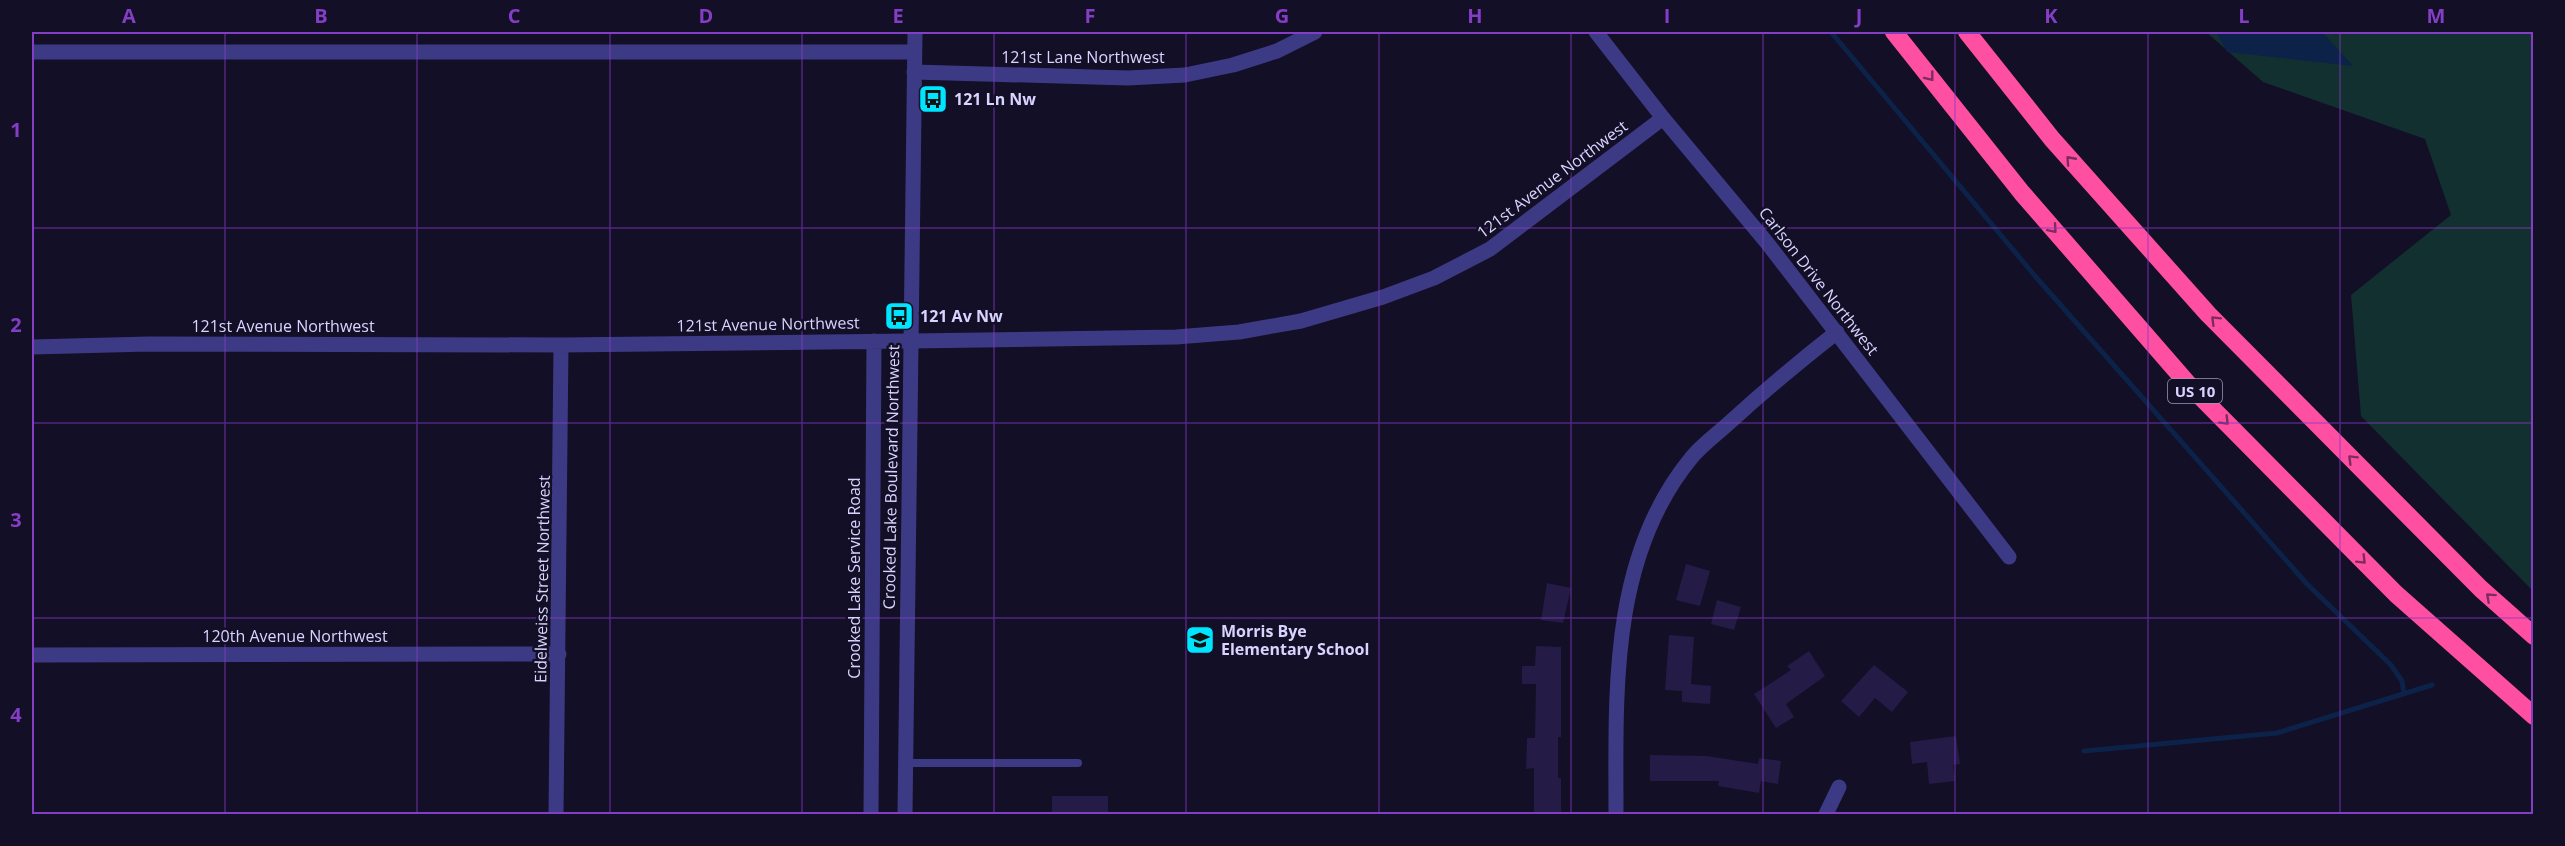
<svg xmlns="http://www.w3.org/2000/svg" width="2565" height="846" viewBox="0 0 2565 846" font-family="'Open Sans',sans-serif">
	<rect width="100%" height="100%" fill="#130f26"/>
	<path fill="#12302f" d="M2206,32H2533V591L2361,416L2351,295L2451,215L2425,139L2263,82Z"/>
	<path fill="#0c2248" d="M2216,32H2322L2353,66L2227,52Z"/>
	<g fill="none" stroke-linecap="round" stroke-linejoin="round">
		<path stroke="#0c2248" stroke-width="5" d="M1831,32L2035,276L2307,584L2391,665L2402,681L2404,694
			M2084,751L2277,733L2432,685"/>
	</g>
	<path fill="#241b47" d="M1686,564L1710,571L1700,606L1676,600Z
		M1547,583L1571,588L1563,623L1541,620Z
		M1717,600L1741,607L1734,630L1711,624Z
		M1669,635L1694,637L1691,684L1711,686L1710,704L1682,702V691L1665,690Z
		M1536,646L1561,647V737H1558V778H1561V814H1534V768L1526,769L1527,738H1535L1536,684H1522V666H1535Z
		M1809,651L1825,676L1786,704L1794,717L1776,728L1754,694L1791,670L1787,666Z
		M1874,665L1908,692L1892,712L1875,698L1859,717L1841,701Z
		M1956,736L1960,764L1953,765L1955,781L1929,784L1927,762L1912,764L1910,742Z
		M1650,755L1707,756L1758,764L1759,758L1781,761L1778,784L1761,781L1759,793L1718,786L1719,781H1650Z
		M1052,796H1108V814H1052Z"/>
	<g fill="none" stroke-linecap="round" stroke-linejoin="round">
		<path stroke="#3d3a85" stroke-width="8" d="M905,763H1078"/>
		<path stroke="#3d3a85" stroke-width="15" d="M1596,32L1663,118L1768,244L2009,557
			M32,52H914
			M914,72L1128,78L1185,75L1233,65L1277,51L1315,32
			M32,347L149,344L561,345L911,341L1176,337L1239,332L1301,321L1383,297L1434,278L1490,249L1663,118
			M32,655L559,654
			M556,814L561,345
			M871,814L874,341
			M1616,814C1616,693 1609,557 1692,457C1702,445 1717,434 1729,423C1764,391 1800,361 1837,332
			M1826,814L1839,787"/>
		<path stroke="#3d3a85" stroke-width="15" d="M905,814L915,32"/>
		<path stroke="#ff4fa3" stroke-width="18" d="M1894,32L2022,193L2188,384L2396,594L2534,716
			M1967,32L2052,139L2208,314L2481,589L2534,636"/>
	</g>
	<defs><path id="oneway-chevron" d="M-2-3.5L2.5 0L-2 3.5" fill="none" stroke-width="1.6" stroke-linecap="round" stroke-linejoin="round" transform="scale(1.5)"/></defs>
	<g stroke="#7d2c5e">
		<use href="#oneway-chevron" transform="translate(1930 77) rotate(52)"/>
		<use href="#oneway-chevron" transform="translate(2070 160) rotate(-132)"/>
		<use href="#oneway-chevron" transform="translate(2053 229) rotate(49)"/>
		<use href="#oneway-chevron" transform="translate(2215 320) rotate(-135)"/>
		<use href="#oneway-chevron" transform="translate(2225 421) rotate(45)"/>
		<use href="#oneway-chevron" transform="translate(2352 459) rotate(-135)"/>
		<use href="#oneway-chevron" transform="translate(2362 560) rotate(45)"/>
		<use href="#oneway-chevron" transform="translate(2490 597) rotate(-138)"/>
	</g>
	<path fill="none" stroke="#843dc5" stroke-width="1.5" stroke-opacity="0.55" d="M225,32V814M417,32V814M610,32V814M802,32V814M994,32V814M1186,32V814M1379,32V814M1571,32V814M1763,32V814M1955,32V814M2148,32V814M2340,32V814M32,228H2534M32,423H2534M32,618H2534"/>
	<defs>
		<g id="bus-square" transform="scale(1.5)"><rect x="-9" y="-9" width="18" height="18" rx="4" fill="#00e5ff" stroke="#130f26"/><path d="M-5-6H5V4H4V6H2V4H-2V6H-4V4H-5ZM-3.5-4V0h7V-4ZM-3.5 1.2v1.5H-2V1.2ZM2 1.2v1.5H3.5V1.2Z" fill="#111"/></g>
		<g id="school-square" transform="scale(1.5)"><rect x="-9" y="-9" width="18" height="18" rx="4" fill="#00e5ff" stroke="#130f26"/><path d="M0-5L7-2L0 1L-7-2ZM-4 1L0 2.5L4 1V4Q0 6-4 4Z" fill="#111"/></g>
	</defs>
	<g fill-rule="evenodd">
		<use href="#bus-square" x="933" y="99"/>
		<use href="#bus-square" x="899" y="316"/>
		<use href="#school-square" x="1200" y="640"/>
	</g>
	<g text-anchor="middle" dominant-baseline="central" stroke-width="5" stroke-linejoin="round" paint-order="stroke">
		<rect fill="#130f26" stroke="#9e99be" stroke-width="1.5" x="2168" y="379" width="54" height="24" rx="4.5"/>
		<g font-size="15" font-weight="bold" fill="#d9d4ff">
			<text x="2195" y="391">US 10</text>
		</g>
		<g font-size="16" fill="#d9d4ff" stroke="#130f26">
			<text x="1083" y="57">121st Lane Northwest</text>
			<text transform="translate(1552 179) rotate(-37)">121st Avenue Northwest</text>
			<text transform="translate(1819 281) rotate(52)">Carlson Drive Northwest</text>
			<text transform="translate(768 324) rotate(-1)">121st Avenue Northwest</text>
			<text x="283" y="326">121st Avenue Northwest</text>
			<text transform="translate(891 477) rotate(-89)">Crooked Lake Boulevard Northwest</text>
			<text transform="translate(854 578) rotate(-90)">Crooked Lake Service Road</text>
			<text transform="translate(542 579) rotate(-89)">Eidelweiss Street Northwest</text>
			<text x="295" y="636">120th Avenue Northwest</text>
		</g>
		<g font-size="16" font-weight="bold" fill="#d9d4ff" stroke="#130f26" text-anchor="start">
			<text x="954" y="99">121 Ln Nw</text>
			<text x="920" y="316">121 Av Nw</text>
			<text x="1221" y="631">Morris Bye<tspan x="1221" dy="18">Elementary School</tspan></text>
		</g>
	</g>
	<rect width="2565" height="846" fill="none" stroke="#130f26" stroke-width="66"/>
	<rect x="33" y="33" width="2499" height="780" fill="none" stroke="#843dc5" stroke-width="2"/>
	<g font-size="20" text-anchor="middle" font-weight="bold" fill="#843dc5">
		<text x="129" y="23">A</text>
		<text x="321" y="23">B</text>
		<text x="514" y="23">C</text>
		<text x="706" y="23">D</text>
		<text x="898" y="23">E</text>
		<text x="1090" y="23">F</text>
		<text x="1282" y="23">G</text>
		<text x="1475" y="23">H</text>
		<text x="1667" y="23">I</text>
		<text x="1859" y="23">J</text>
		<text x="2051" y="23">K</text>
		<text x="2244" y="23">L</text>
		<text x="2436" y="23">M</text>
		<text x="16" y="137">1</text>
		<text x="16" y="332">2</text>
		<text x="16" y="527">3</text>
		<text x="16" y="722">4</text>
	</g>
</svg>
